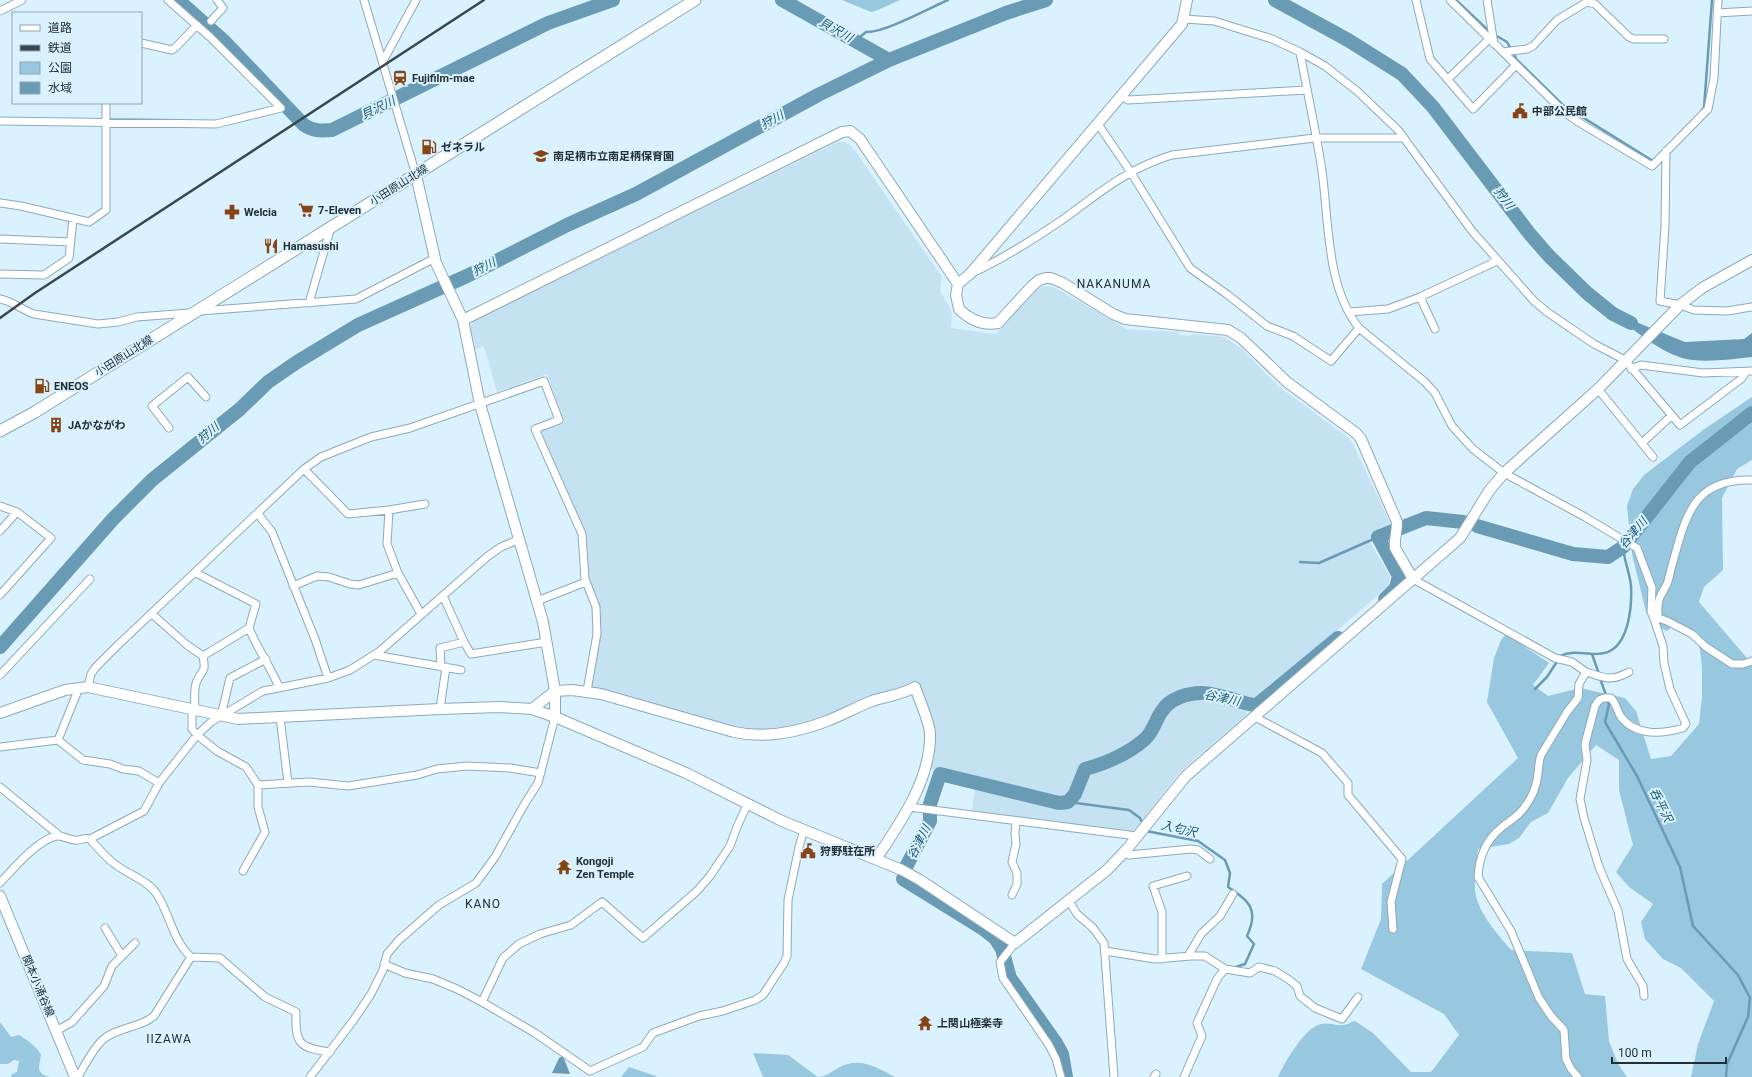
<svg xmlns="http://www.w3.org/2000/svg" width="1752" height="1077" viewBox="0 0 1752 1077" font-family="Roboto,'Noto Sans JP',sans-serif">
	<rect width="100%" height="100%" fill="#daf2ff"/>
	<path fill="#c5e2f2" d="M838,142H844L850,145L856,152L942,277L940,291L950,308L952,315L951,328L996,334L1034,292L1041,287L1048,286L1054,287L1127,329L1178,332L1180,335L1190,336L1192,334L1224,337L1241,348L1278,386L1350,439L1353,444L1391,525L1386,530L1368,539L1390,576L1388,586L1266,693L1248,710L1246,715L1180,772L1138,826L1132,831L972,811L976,780L929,768L932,760L919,687L797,728L748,731L659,707L630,696L592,689L590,684L599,631V601L590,582L585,532L541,433L544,429L564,422L547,374L497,392L484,346L473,350L472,347L475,345L470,329L474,320Z"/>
	<path fill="#98c7e0" d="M842,0H900L878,10L871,12Z
		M1752,397V460L1737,469L1722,498L1723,570L1704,587L1699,602L1752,664V1077H1691L1698,1044L1714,1001L1681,968L1663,959L1645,939L1641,922L1653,904L1629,887L1616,872L1633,845L1619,790V760L1596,745L1568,778L1548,813L1531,822L1519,838L1509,844L1478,849C1477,863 1474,878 1475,891C1478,913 1497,933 1511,950L1572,953L1585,994L1605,996L1609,1041L1618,1064L1627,1077H1278C1285,1062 1304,1028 1321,1024C1328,1022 1336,1026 1343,1025C1347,1025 1351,1022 1355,1021L1373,1033L1411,1072H1431L1459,1035L1444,1014L1361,969L1381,919L1382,884L1518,758L1487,702L1494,658L1501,640L1506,634L1549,663L1533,685L1548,696L1580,688L1625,698L1636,711L1651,759L1671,756L1699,724L1702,697V668L1698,633L1677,622L1667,631L1661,628L1652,621L1646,612L1632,554L1627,506L1633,489L1644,475L1703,430Z
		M0,1022L11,1037L19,1035C28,1040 35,1046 41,1054C40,1066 34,1073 50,1077H11L12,1074L17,1072L19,1061L14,1060L8,1064H0Z
		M753,1053L788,1055L818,1077C827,1076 831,1072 838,1068C859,1056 876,1067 895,1077H763Z
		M629,1067L656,1076L657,1077H621Z"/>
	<path fill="#699bb4" d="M1609,311L1685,342L1744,339L1752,333V357C1733,359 1712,362 1693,360C1665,358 1631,327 1609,311Z
		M563,1056L570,1074L552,1073L559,1058Z"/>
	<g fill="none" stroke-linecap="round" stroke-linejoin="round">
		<path stroke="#699bb4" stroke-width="2.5" d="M1456,0L1490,32
			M1495,35L1507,42L1517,60L1563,105L1653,161L1654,159
			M855,41L866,32C884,33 929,8 948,0
			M1702,110L1704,108L1712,0
			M1300,562L1319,563L1378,537
			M1560,656C1570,651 1581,653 1592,654
			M1599,674L1592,654C1598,654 1605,654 1610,651C1629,641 1632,606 1631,586C1630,573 1624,561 1623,547
			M1600,678L1609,704L1605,722L1637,776L1680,867L1693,926L1738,975L1750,998L1748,1017L1727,1064L1726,1077
			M1535,689L1547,677L1556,663
			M1068,802L1129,810L1140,818L1143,824
			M1146,831L1198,841L1225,860L1230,873L1228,887C1250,901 1259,910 1247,936L1254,944L1245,964L1233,968"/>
		<path stroke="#699bb4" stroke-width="14" d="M178,0L225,42L304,125C313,131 321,131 332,130L548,23L613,0
			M782,0L889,60
			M1275,0L1348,40L1402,74L1433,107L1529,233L1549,256L1587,293L1613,314L1631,323
			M1477,526L1573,554L1608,557L1623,547L1690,462L1752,413
			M1385,599L1396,588L1399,576L1378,537L1426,518L1463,522
			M0,647L113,519L152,480L240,409L268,382L297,362L358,325L467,276L567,225L636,194L818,95L889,60L1006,13L1046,0
			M906,867L930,821V804L940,774L1059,803L1068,802L1075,794L1085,769C1107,763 1127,755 1145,739C1154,731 1155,720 1162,711C1170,698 1188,693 1202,693C1216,693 1239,702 1253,705L1258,704L1338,638
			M903,879L982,928L995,938L1002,949L1010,978L1056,1043L1062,1054L1066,1077"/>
		<g stroke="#8da9b8" stroke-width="9">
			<path id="street" d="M364,0L416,175
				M1416,0L1430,59L1473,109L1516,65
				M1450,0L1564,112L1580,123L1652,166L1708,109L1714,78L1718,0
				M1487,0L1494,44
				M0,11L22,0
				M1717,13L1752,11
				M1184,19L1214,21L1272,39L1300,52L1325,66L1357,91L1398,130L1472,231L1534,301L1547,312L1594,344L1625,360L1680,425L1741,379L1746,372
				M211,21L223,8L217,0
				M141,43L172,50L176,47L197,25
				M1300,52C1307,91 1316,131 1322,171C1329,221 1326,287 1359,328L1425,382L1435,393L1452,426L1473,449L1504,473L1585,517L1637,548L1652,588L1651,612L1653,616L1667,621L1692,634L1706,647L1732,664H1743L1752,661
				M1503,52L1527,49L1533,46L1557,20L1587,2L1595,4L1629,37L1634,39H1664
				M383,61L416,0
				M1448,79L1489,39
				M1122,96L1128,100L1307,90
				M0,121L216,124L281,108L210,37L168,0
				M1098,124L1130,171L1190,268L1228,295L1267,326L1293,336L1331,361L1359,328
				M1666,151L1665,226L1660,301L1680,305L1694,310L1727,311L1752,307
				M0,203L21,206L89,222L106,210V103
				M0,239L70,242
				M972,273C1003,259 1034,239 1062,220C1098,194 1128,168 1172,155L1315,138H1404
				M0,274L44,275L69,258L73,219
				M1420,297L1435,329
				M0,299C12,301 22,310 34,314L98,324L118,322L137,317L189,313
				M309,303L331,227
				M200,311L356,299L435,258
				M1349,312L1388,309L1420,297L1497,261
				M1631,369L1641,365L1703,373L1752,371
				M1598,389L1653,457
				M169,428L152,406L188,377L206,397
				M1642,443L1671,416
				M304,469L348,514L389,510L425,504
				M0,506L17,512L51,538L0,595
				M389,510L387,544L398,573L421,614
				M258,514L272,532L315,639L328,678
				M0,531L17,512
				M1413,579L1555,658L1572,662L1586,672L1579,684L1578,698L1567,712L1541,755C1538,763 1539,771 1537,780C1536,787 1531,799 1526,805C1520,816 1510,820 1501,828C1486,840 1479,858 1478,877L1511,931L1539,998L1551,1016L1564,1030L1566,1059L1571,1069L1578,1077
				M293,586L317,576L329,577L350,584L359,585L398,573
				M443,596L464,642
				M537,601L586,582
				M152,614L187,645L203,656
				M1658,619C1658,612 1657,604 1660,597C1662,593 1665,588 1667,584C1669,579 1670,574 1671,569C1685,521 1690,478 1752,480
				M249,628C257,648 270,666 279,687
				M374,655L461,670
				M441,667L440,648L464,642L471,654L547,642
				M1586,672C1606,678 1610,682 1629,672
				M0,675L90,579
				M88,687L91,674L95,668L118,645L304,469L321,457L371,437L410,428L544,381L559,420L535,429L582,534L585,579L596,607L597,634L587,691
				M440,709L446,667
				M192,710V729L197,735L217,751L246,767L258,785
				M195,710C195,702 193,688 197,681C203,667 206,674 203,656L249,628L256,604L196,573
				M221,716L230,678L266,659
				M280,717L288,783
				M1255,717L1322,753L1348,783V795L1402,859L1391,902L1393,929
				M58,740L79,688
				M0,747L58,740L83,760L110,764L123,769L139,771L159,783
				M0,787L60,836
				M909,807L1137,836
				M90,839C98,848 106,858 116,865C128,874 148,881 156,893C170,913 172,940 191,957L220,958L265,997L296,1012C295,1044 299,1048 330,1052
				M1124,852L1129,855L1191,849L1198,850L1210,859
				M243,871L265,832L258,807V785L309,782L348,786L417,775L437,769L467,766L510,768L541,773
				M0,883C12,870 38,839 57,836C63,835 68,840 75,840C81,841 83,837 90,839L144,811L159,783L197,735L211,722L263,691L328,678L350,670L380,651L488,556L501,547L520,539
				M1012,895L1017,884V873L1012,862L1016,844L1015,834L1016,821
				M1069,901L1077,914L1093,928L1104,943L1114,1077
				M105,928L122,956
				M1015,943L1000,962L1003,978L1049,1045L1056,1059L1061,1077
				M1105,951L1155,959L1191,956H1205L1225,969L1250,973L1259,967L1275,971L1288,979L1297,986L1300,996L1315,1008L1342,1019L1358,997
				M1188,956L1201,934L1220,916L1233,894
				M1162,959V912L1153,886L1187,876
				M384,964L405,973L433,979L457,989L482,1002L535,1033L590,1071L643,1047L653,1033L699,1016L723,1011L755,1000L763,995L784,963L787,956L788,900L799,847L804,830
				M1644,996L1643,986L1627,959L1618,911L1599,867L1584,818L1580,799L1587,760L1585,744L1595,706L1599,700L1604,698H1611C1616,703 1617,711 1621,717C1637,737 1662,734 1683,728L1686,724L1670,689L1664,663L1663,646L1653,616
				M482,1002L503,958L519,944L540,934L571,925L602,902L643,938L697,891L710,876L730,846L737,827L747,805
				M56,1031L72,1022L104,986L112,966L135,943
				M78,1077C84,1066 95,1045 105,1038C119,1027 140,1028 154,1016L191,957
				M310,1077L353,1021L371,994L383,970L387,954L399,940L439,905L476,883L495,857L524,805L538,783L555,717
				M1154,1077L1156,1074
				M1184,1077L1202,1036L1197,1023L1217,979L1225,969"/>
		</g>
		<g stroke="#8da9b8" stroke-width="12">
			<path id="secondary" d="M416,175L436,263L463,320L480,404L543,622L555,691V717
				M958,284L970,274L1182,24L1187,0
				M463,320L842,132L850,131L860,139L958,284L956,295L959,309C970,320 982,326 998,323L1032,286L1039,280L1046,278H1051L1063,283L1113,314L1125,319L1228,330L1241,338L1287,382L1356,433L1361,439L1397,522C1397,531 1394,540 1395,548L1413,579
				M532,709L555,691L572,690L601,694L734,732C765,739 798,732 827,721C842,715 857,707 872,701C886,696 902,695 915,687C919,699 930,723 930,734C931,780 900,823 876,859
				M0,713L65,690L88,687L238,719L440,709L499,707L532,709L555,717L686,773L782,821L902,870L920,880L1015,943L1107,870L1127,849L1186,776L1460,538L1489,491L1504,473L1598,389L1680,305L1702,288L1752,260
				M0,896L75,1077"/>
		</g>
		<g stroke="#8da9b8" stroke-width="13">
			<path id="primary" d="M0,431L35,412L695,0"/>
		</g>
		<use href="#street" stroke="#fff" stroke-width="7"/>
		<use href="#secondary" stroke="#fff" stroke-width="10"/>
		<use href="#primary" stroke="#fff" stroke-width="11"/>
		<path stroke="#3a474e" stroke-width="2.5" d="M0,318L35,293L484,0"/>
	</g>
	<defs>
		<g id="station-bare" transform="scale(1.2)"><path d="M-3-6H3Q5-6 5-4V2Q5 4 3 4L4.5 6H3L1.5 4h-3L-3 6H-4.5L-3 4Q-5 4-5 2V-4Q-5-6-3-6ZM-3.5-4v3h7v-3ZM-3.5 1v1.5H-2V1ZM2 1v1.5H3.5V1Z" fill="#874414" stroke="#daf2ff" stroke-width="2.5" paint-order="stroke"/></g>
		<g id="civic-bare" transform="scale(1.2)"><path d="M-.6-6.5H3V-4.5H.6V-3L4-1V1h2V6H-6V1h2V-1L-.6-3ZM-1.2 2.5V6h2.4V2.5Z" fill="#874414" stroke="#daf2ff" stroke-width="2.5" paint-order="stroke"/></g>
		<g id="fuel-bare" transform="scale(1.2)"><path d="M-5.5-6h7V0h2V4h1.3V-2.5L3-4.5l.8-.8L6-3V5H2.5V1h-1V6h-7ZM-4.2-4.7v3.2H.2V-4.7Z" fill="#874414" stroke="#daf2ff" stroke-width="2.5" paint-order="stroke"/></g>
		<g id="school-bare" transform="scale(1.2)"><path d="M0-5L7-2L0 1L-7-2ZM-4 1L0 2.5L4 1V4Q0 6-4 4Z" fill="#874414" stroke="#daf2ff" stroke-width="2.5" paint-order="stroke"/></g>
		<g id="supermarket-bare" transform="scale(1.2)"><path d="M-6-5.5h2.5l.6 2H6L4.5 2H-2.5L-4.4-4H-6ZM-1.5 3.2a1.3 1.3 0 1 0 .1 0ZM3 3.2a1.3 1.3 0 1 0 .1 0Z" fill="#874414" stroke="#daf2ff" stroke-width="2.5" paint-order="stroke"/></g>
		<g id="pharmacy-bare" transform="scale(1.2)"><path d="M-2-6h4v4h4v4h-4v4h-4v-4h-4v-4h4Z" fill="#874414" stroke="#daf2ff" stroke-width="2.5" paint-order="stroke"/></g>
		<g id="restaurant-bare" transform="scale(1.2)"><path d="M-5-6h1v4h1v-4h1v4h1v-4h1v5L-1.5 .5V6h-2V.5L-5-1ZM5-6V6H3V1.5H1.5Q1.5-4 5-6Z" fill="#874414" stroke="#daf2ff" stroke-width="2.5" paint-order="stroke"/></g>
		<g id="building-bare" transform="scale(1.2)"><path d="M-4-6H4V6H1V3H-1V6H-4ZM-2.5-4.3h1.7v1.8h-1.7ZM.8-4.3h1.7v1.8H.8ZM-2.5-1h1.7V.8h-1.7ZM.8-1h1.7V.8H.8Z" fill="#874414" stroke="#daf2ff" stroke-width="2.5" paint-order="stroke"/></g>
		<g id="temple-bare" transform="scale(1.2)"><path d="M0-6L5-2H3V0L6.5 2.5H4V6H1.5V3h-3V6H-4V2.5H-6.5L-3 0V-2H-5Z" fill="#874414" stroke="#daf2ff" stroke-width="2.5" paint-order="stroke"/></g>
	</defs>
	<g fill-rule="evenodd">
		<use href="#station-bare" x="400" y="78"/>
		<use href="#civic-bare" x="1520" y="111"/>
		<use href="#fuel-bare" x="429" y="147"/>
		<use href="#school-bare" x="541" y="156"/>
		<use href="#supermarket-bare" x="306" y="210"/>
		<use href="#pharmacy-bare" x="232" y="212"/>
		<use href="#restaurant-bare" x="271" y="246"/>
		<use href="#fuel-bare" x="42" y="386"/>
		<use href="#building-bare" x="56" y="425"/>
		<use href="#civic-bare" x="808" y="851"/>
		<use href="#temple-bare" x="564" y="867"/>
		<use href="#temple-bare" x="925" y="1023"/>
	</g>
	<g text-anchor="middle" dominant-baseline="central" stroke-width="4" stroke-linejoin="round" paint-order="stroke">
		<g font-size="11" font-weight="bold" fill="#222e34" stroke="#daf2ff" text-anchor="start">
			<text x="412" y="78">Fujifilm-mae</text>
			<text x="1532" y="111">中部公民館</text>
			<text x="441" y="147">ゼネラル</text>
			<text x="553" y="156">南足柄市立南足柄保育園</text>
			<text x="318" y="210">7-Eleven</text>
			<text x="244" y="212">Welcia</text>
			<text x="283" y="246">Hamasushi</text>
			<text x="54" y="386">ENEOS</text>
			<text x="68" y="425">JAかながわ</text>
			<text x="820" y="851">狩野駐在所</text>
			<text x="576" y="861">Kongoji<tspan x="576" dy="13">Zen Temple</tspan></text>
			<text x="937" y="1023">上関山極楽寺</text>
		</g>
		<g font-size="11" fill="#222e34" stroke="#daf2ff">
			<text transform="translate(399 185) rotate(-32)">小田原山北線</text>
			<text transform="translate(124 356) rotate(-32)">小田原山北線</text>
			<text transform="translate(38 986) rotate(67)">関本小涌谷線</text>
		</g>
		<g font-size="12" font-style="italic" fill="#185873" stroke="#daf2ff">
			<text transform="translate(836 30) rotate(29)">貝沢川</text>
			<text transform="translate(378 108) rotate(-26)">貝沢川</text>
			<text transform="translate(772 120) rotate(-29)">狩川</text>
			<text transform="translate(1504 198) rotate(52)">狩川</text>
			<text transform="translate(484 267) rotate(-27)">狩川</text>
			<text transform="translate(208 433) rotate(-40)">狩川</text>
			<text transform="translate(1633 533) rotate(-49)">谷津川</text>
			<text transform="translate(1222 698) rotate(12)">谷津川</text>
			<text transform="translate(1661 805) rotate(64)">呑平沢</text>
			<text transform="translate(1179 829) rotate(13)">入匂沢</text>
			<text transform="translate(919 842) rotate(-63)">谷津川</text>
		</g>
		<g font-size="12" letter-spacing="1" fill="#222e34" stroke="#daf2ff">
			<text x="1114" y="284">NAKANUMA</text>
			<text x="483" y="904">KANO</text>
			<text x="169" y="1039">IIZAWA</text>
		</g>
	</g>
	<rect x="12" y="12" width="130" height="92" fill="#daf2ff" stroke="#90a4ae"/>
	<rect x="20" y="25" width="20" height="6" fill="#ffffff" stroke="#90a4ae"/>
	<text x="48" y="32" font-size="12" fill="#222e34">道路</text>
	<rect x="20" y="45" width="20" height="6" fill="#3a474e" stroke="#90a4ae"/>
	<text x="48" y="52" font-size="12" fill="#222e34">鉄道</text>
	<rect x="20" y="62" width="20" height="12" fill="#98c7e0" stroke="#90a4ae"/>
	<text x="48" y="72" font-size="12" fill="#222e34">公園</text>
	<rect x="20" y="82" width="20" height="12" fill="#699bb4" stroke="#90a4ae"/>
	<text x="48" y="92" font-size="12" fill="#222e34">水域</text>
	<path d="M1612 1057v6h114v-6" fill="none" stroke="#222e34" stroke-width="2"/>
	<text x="1618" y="1057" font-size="12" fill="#222e34" stroke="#daf2ff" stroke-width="3" paint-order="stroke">100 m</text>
</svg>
